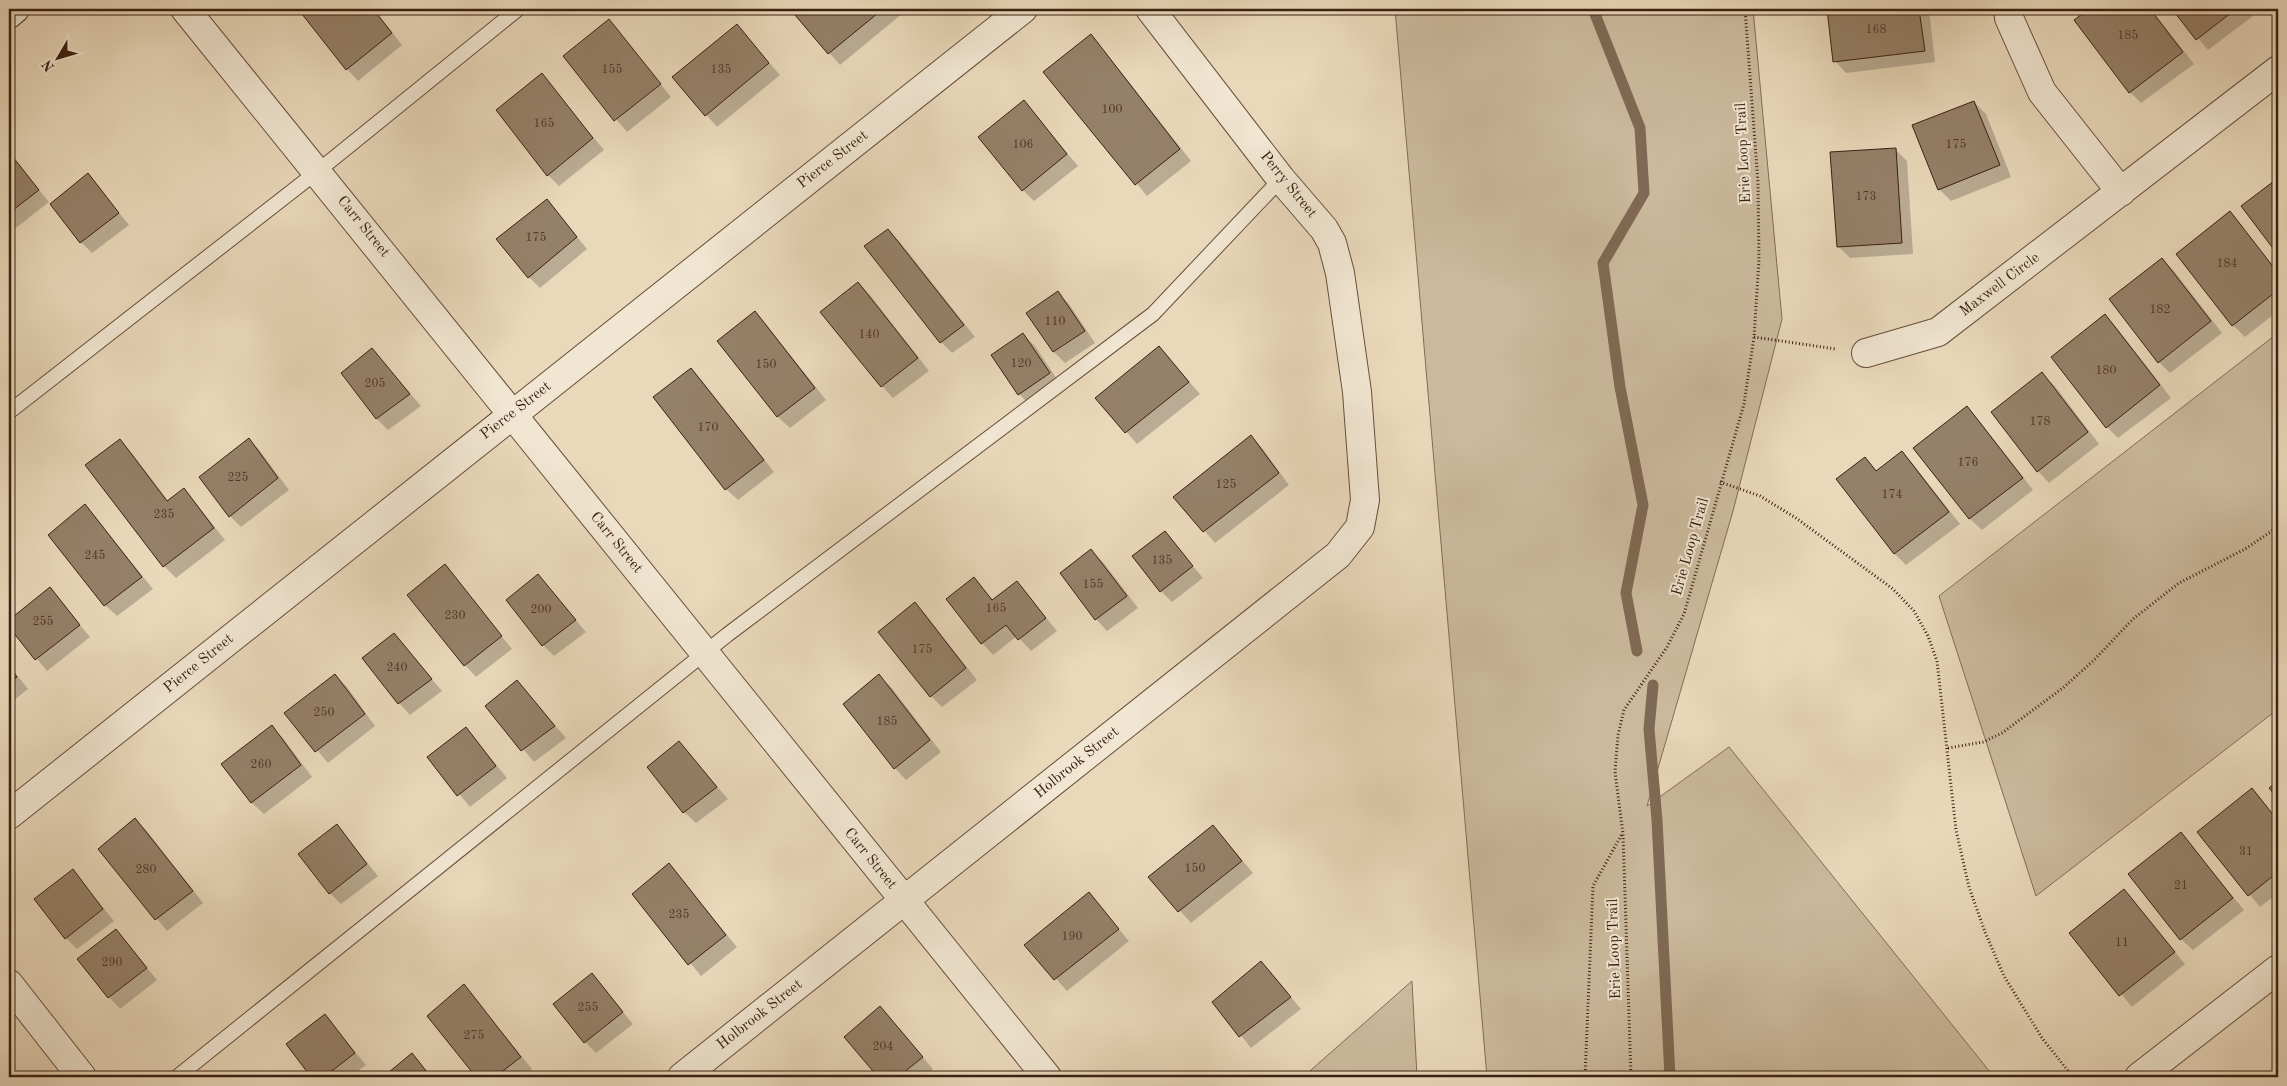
<svg xmlns="http://www.w3.org/2000/svg" width="2287" height="1086" viewBox="0 0 2287 1086" font-family="'Old Standard TT',serif">
	<rect width="100%" height="100%" fill="#e9d8ba"/>
	<filter id="stains"><feTurbulence type="fractalNoise" baseFrequency=".004" numOctaves="4"/><feColorMatrix values="0 0 0 0 .2 0 0 0 0 .09 0 0 0 0 .02 0 0 0 .5 -.17"/></filter>
	<radialGradient id="worn" r=".72"><stop offset=".6" stop-color="#630" stop-opacity="0"/><stop offset="1" stop-color="#630" stop-opacity=".3"/></radialGradient>
	<path fill="#cbb99d" stroke="#836c57" d="M1395,9H1753L1782,319L1733,511L1647,806L1729,747L1994,1077H1487Z
		M2278,333V709L2036,896L1939,596Z
		M1412,981L1417,1077H1303Z"/>
	<path fill="#0003" d="M299,9H374L402,45L358,81L347,69Z
		M806,9H899L903,13L840,65L797,16Z
		M1829,9H1929L1935,62L1846,73L1835,61Z
		M2091,9H2151L2194,64L2141,103L2130,92L2076,20Z
		M2174,9H2260L2261,10L2208,50Z
		M609,21L671,97L627,132L564,57Z
		M737,26L780,75L717,127L674,78Z
		M1090,36L1102,48L1191,161L1147,196L1045,72Z
		M541,75L604,150L559,186L548,175Z
		M1024,102L1078,166L1034,201L1023,190Z
		M1974,102L1986,114L2011,177L1951,201L1939,189Z
		M1895,149L1907,161L1913,254L1850,258L1838,246Z
		M9,153L49,202L12,231L9,227Z
		M88,175L129,225L92,253L81,242Z
		M2278,180V253L2243,207Z
		M547,200L587,249L540,288L529,277Z
		M2230,213L2278,272V311L2245,337L2233,325L2178,254Z
		M888,230L900,242L975,337L952,353L941,342Z
		M2162,259L2174,271L2222,333L2170,373L2159,362Z
		M858,283L870,295L929,371L893,398L882,386Z
		M1058,293L1069,304L1095,343L1065,363L1054,352Z
		M755,313L766,324L826,400L790,428L778,417L718,341Z
		M2105,316L2117,328L2171,398L2118,438L2107,427Z
		M1023,335L1035,346L1061,385L1031,406L1019,394Z
		M1159,347L1200,394L1137,444L1097,398Z
		M372,349L421,406L388,430L377,419L342,373Z
		M691,369L702,381L774,472L738,500L726,489Z
		M2042,374L2054,385L2099,444L2049,483L2038,471Z
		M1967,407L1978,419L2033,490L1982,530L1970,519L1915,448Z
		M1251,437L1262,448L1289,485L1215,543L1175,497Z
		M249,439L260,451L289,490L241,527L230,516Z
		M120,441L131,452L169,502L184,490L195,502L225,540L176,578L164,566L87,465Z
		M1902,452L1913,464L1960,524L1906,565L1895,554L1865,458L1877,471Z
		M85,505L153,589L117,616L105,605Z
		M1165,533L1203,578L1172,602L1161,591Z
		M1091,551L1103,562L1138,608L1107,631L1096,619L1062,573Z
		M444,566L512,649L476,677L465,665Z
		M538,576L586,632L554,656L543,645Z
		M974,579L994,601L1017,582L1057,631L1031,651L1017,636L993,655L982,643Z
		M50,589L90,637L47,671L9,625V621Z
		M915,604L926,615L977,680L942,707L931,696Z
		M394,634L442,691L410,715L399,703Z
		M9,665L28,689L9,704Z
		M335,675L347,687L375,726L328,763L286,713Z
		M879,676L891,687L941,752L906,780L895,768L845,704Z
		M517,682L566,738L534,762L487,706Z
		M272,727L283,738L312,777L264,814L252,803L223,764Z
		M466,728L507,778L470,807L429,757Z
		M679,743L728,799L696,823L684,812Z
		M2252,790L2278,820V893L2260,907L2198,832Z
		M135,819L147,831L203,903L167,931L100,849Z
		M337,826L378,876L341,904L330,893Z
		M1213,826L1253,873L1191,923L1150,877Z
		M2181,834L2244,910L2193,950L2181,939Z
		M669,865L737,947L701,976L634,894Z
		M73,871L114,921L77,949L66,938Z
		M2124,891L2185,964L2132,1007L2071,933Z
		M1089,894L1129,941L1067,991L1026,945Z
		M116,930L157,980L120,1009L109,997Z
		M1261,962L1301,1009L1251,1048L1214,1002Z
		M592,975L633,1024L596,1053L585,1042Z
		M464,986L532,1069L521,1077H478L429,1016Z
		M880,1008L933,1069L923,1077H880L846,1037Z
		M324,1015L366,1065L350,1077H313L287,1044Z
		M412,1055L432,1077H385Z"/>
	<g fill="none" stroke-linecap="round" stroke-linejoin="round">
		<path stroke="#806954" stroke-width="11" d="M1593,9L1640,128L1644,193L1603,263L1620,387L1643,505L1626,593L1637,651
			M1653,685L1649,729L1657,820L1670,1077"/>
	</g>
	<path fill="#958069" stroke="#3b2011" d="M298,9H373L392,33L346,70Z
		M804,9H883L828,54L795,15Z
		M1827,9H1919L1925,51L1833,62Z
		M2089,9H2150L2183,52L2129,93L2074,20Z
		M2172,9H2236L2196,40Z
		M609,19L661,84L614,121L563,56Z
		M737,24L769,63L705,116L672,77Z
		M1091,34L1180,149L1135,185L1043,72Z
		M542,73L593,138L547,176L496,110Z
		M1024,100L1067,154L1022,191L978,137Z
		M1974,101L2000,165L1938,190L1912,125Z
		M1896,148L1902,243L1837,247L1830,152Z
		M9,152L39,190L9,213Z
		M88,173L119,213L80,243L50,204Z
		M2278,178V255L2241,206Z
		M547,199L577,237L528,278L496,239Z
		M2230,211L2278,273V290L2232,326L2176,254Z
		M888,229L964,325L940,343L864,246Z
		M2162,258L2211,321L2158,363L2109,299Z
		M858,282L918,358L881,387L820,312Z
		M1058,291L1085,331L1053,352L1026,313Z
		M755,311L815,388L777,417L717,341Z
		M2105,314L2160,385L2106,428L2051,357Z
		M1023,333L1050,373L1018,395L991,355Z
		M1159,346L1189,382L1125,433L1095,398Z
		M372,348L410,394L376,419L341,373Z
		M691,368L764,460L725,490L653,397Z
		M2042,372L2088,432L2037,472L1991,412Z
		M1967,406L2023,478L1969,519L1913,448Z
		M1251,435L1279,473L1203,532L1173,497Z
		M249,438L278,478L229,517L199,477Z
		M120,439L167,501L184,488L214,528L163,567L85,465Z
		M1902,451L1949,512L1894,554L1836,479L1865,457L1876,471Z
		M85,504L142,577L104,606L48,535Z
		M1165,531L1193,566L1160,592L1132,556Z
		M1091,549L1127,596L1095,620L1060,573Z
		M445,564L502,636L464,666L407,595Z
		M538,574L576,620L542,646L506,600Z
		M974,577L992,600L1017,581L1046,618L1018,640L1006,625L981,644L946,599Z
		M50,587L80,625L35,660L9,627V620Z
		M915,602L966,668L930,697L878,632Z
		M394,633L432,679L398,704L362,658Z
		M9,666L17,677L9,683Z
		M335,674L365,714L315,752L284,713Z
		M879,674L930,740L894,769L843,704Z
		M517,680L555,726L521,751L485,706Z
		M272,725L301,765L251,803L221,764Z
		M466,727L496,766L457,796L427,757Z
		M679,741L717,787L683,813L647,767Z
		M2278,781V799L2269,788Z
		M2252,788L2278,821V872L2248,896L2197,832Z
		M135,818L193,891L155,920L98,849Z
		M337,824L367,864L329,894L298,854Z
		M1213,825L1242,861L1178,912L1148,877Z
		M2181,832L2233,898L2180,940L2128,874Z
		M669,863L726,935L688,965L632,894Z
		M73,869L103,909L65,939L34,899Z
		M2124,889L2175,952L2119,996L2069,933Z
		M1089,892L1119,929L1054,980L1024,945Z
		M116,929L147,968L108,998L77,959Z
		M1261,961L1291,997L1239,1037L1212,1002Z
		M592,973L623,1012L584,1043L553,1004Z
		M464,984L521,1057L495,1077H476L427,1016Z
		M880,1006L923,1057L898,1077H878L844,1037Z
		M325,1014L355,1053L324,1077H311L286,1044Z
		M412,1053L431,1077H383Z"/>
	<g fill="none" stroke-linecap="round" stroke-linejoin="round">
		<g stroke="#664e3b" stroke-width="16">
			<path id="lane" d="M9,412L318,171L518,9
				M177,1077L727,635L1153,314L1281,179"/>
		</g>
		<g stroke="#664e3b" stroke-width="30">
			<path id="street" d="M185,9L1047,1077
				M2008,9L2009,18L2042,92L2121,192
				M1866,353L1938,332L2278,70
				M9,815L1023,9
				M9,984L82,1077
				M682,1077L1338,555L1360,527L1365,500L1357,392L1340,273L1332,243L1324,229L1281,179L1150,9
				M2139,1077L2278,969"/>
		</g>
		<g stroke="#3b2011" stroke-width="30">
			<path id="secondary" d="M9,14L15,9"/>
		</g>
		<path stroke="#3b2011" stroke-width="3" stroke-dasharray="1 2.5" stroke-linecap="butt" d="M1754,337L1836,349
			M1720,482L1760,496L1796,518L1893,589L1914,611L1928,636L1937,661L1956,830L1969,887L1985,932L2004,976L2042,1038L2073,1077
			M1948,748L1983,742L2002,733L2064,687L2094,660L2133,619L2179,583L2245,549L2278,527
			M1585,1077L1593,886L1622,834
			M1631,1077L1623,834L1615,772L1618,735L1624,710L1667,647L1684,614L1744,404L1754,337L1759,260L1758,183L1745,9"/>
		<use href="#lane" stroke="#f1e6d2" stroke-width="14"/>
		<use href="#street" stroke="#f1e6d2" stroke-width="28"/>
		<use href="#secondary" stroke="#f1e6d2" stroke-width="28"/>
	</g>
	<g text-anchor="middle" dominant-baseline="central" stroke-width="4" stroke-linejoin="round" paint-order="stroke">
		<g font-size="12" fill="#523827">
			<text x="1876" y="30">168</text>
			<text x="2128" y="36">185</text>
			<text x="612" y="70">155</text>
			<text x="721" y="70">135</text>
			<text x="1112" y="110">100</text>
			<text x="544" y="124">165</text>
			<text x="1023" y="145">106</text>
			<text x="1956" y="145">175</text>
			<text x="1866" y="197">173</text>
			<text x="536" y="238">175</text>
			<text x="2227" y="264">184</text>
			<text x="2160" y="310">182</text>
			<text x="1055" y="322">110</text>
			<text x="869" y="335">140</text>
			<text x="1021" y="364">120</text>
			<text x="766" y="365">150</text>
			<text x="2106" y="371">180</text>
			<text x="375" y="384">205</text>
			<text x="2040" y="422">178</text>
			<text x="708" y="428">170</text>
			<text x="1968" y="463">176</text>
			<text x="238" y="478">225</text>
			<text x="1226" y="485">125</text>
			<text x="1892" y="495">174</text>
			<text x="164" y="515">235</text>
			<text x="95" y="556">245</text>
			<text x="1162" y="561">135</text>
			<text x="1093" y="585">155</text>
			<text x="996" y="609">165</text>
			<text x="541" y="610">200</text>
			<text x="455" y="616">230</text>
			<text x="43" y="622">255</text>
			<text x="922" y="650">175</text>
			<text x="397" y="668">240</text>
			<text x="324" y="713">250</text>
			<text x="887" y="722">185</text>
			<text x="261" y="765">260</text>
			<text x="2246" y="852">31</text>
			<text x="1195" y="869">150</text>
			<text x="146" y="870">280</text>
			<text x="2181" y="886">21</text>
			<text x="679" y="915">235</text>
			<text x="1072" y="937">190</text>
			<text x="2122" y="943">11</text>
			<text x="112" y="963">290</text>
			<text x="588" y="1008">255</text>
			<text x="474" y="1036">275</text>
			<text x="883" y="1047">204</text>
		</g>
		<g font-size="15" fill="#3b2011" stroke="#f1e6d2">
			<text transform="translate(1744 153) rotate(-93)">Erie Loop Trail</text>
			<text transform="translate(833 160) rotate(-38)">Pierce Street</text>
			<text transform="translate(1288 185) rotate(51)">Perry Street</text>
			<text transform="translate(363 227) rotate(51)">Carr Street</text>
			<text transform="translate(2000 285) rotate(-37)">Maxwell Circle</text>
			<text transform="translate(516 411) rotate(-38)">Pierce Street</text>
			<text transform="translate(616 543) rotate(51)">Carr Street</text>
			<text transform="translate(1691 547) rotate(-74)">Erie Loop Trail</text>
			<text transform="translate(199 664) rotate(-39)">Pierce Street</text>
			<text transform="translate(1077 763) rotate(-39)">Holbrook Street</text>
			<text transform="translate(870 859) rotate(51)">Carr Street</text>
			<text transform="translate(1615 949) rotate(-92)">Erie Loop Trail</text>
			<text transform="translate(760 1015) rotate(-38)">Holbrook Street</text>
		</g>
	</g>
	<rect width="2287" height="1086" fill="none" stroke="#e9d8ba" stroke-width="30"/>
	<rect x="10" y="10" width="2267" height="1066" fill="none" stroke="#3b2011" stroke-width="2.5"/>
	<rect x="15" y="15" width="2257" height="1056" fill="none" stroke="#3b2011"/>
	<g transform="translate(58 58) rotate(232)" stroke="#f1e6d2" stroke-width="4" paint-order="stroke">
	<path d="M0-4L9 19L0 12L-9 19Z" fill="#3b2011"/>
	<text y="-8" font-size="14" font-weight="bold" text-anchor="middle" fill="#3b2011">N</text>
	</g>
	<rect width="100%" height="100%" filter="url(#stains)"/>
	<rect width="100%" height="100%" fill="url(#worn)"/>
</svg>
